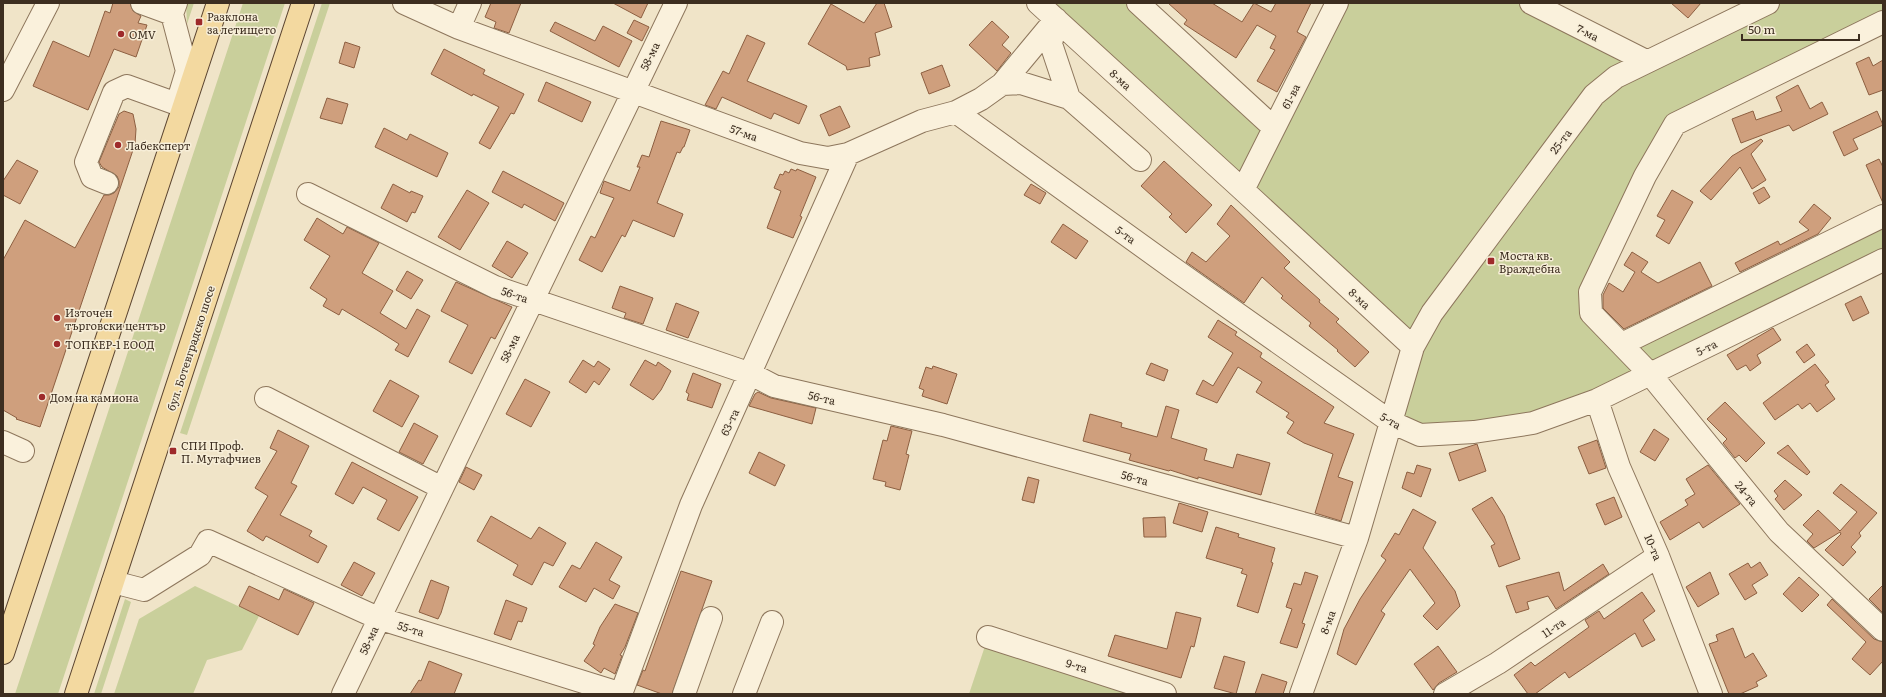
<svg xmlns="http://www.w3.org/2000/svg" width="1886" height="697" viewBox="0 0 1886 697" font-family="Literata,serif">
	<rect width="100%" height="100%" fill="#f0e4c8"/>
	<path fill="#c9cf9b" d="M186,3H194L187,24Z
		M243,3H285L58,694H15Z
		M322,3H330L187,435L180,433Z
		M1038,3H1138L1274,128L1337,3H1531L1646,61L1768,3H1883V22L1675,124L1590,292L1622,344L1883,216V260L1650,374L1474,432L1391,422L1413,347Z
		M195,586L259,616L242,650L207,660L193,694H114L139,619Z
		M125,599L131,602L101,694H94Z
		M988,637L1165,694H969Z"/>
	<path fill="#cf9f7d" stroke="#8d5f41" d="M113,3H130L133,11L141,16L138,23L147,25L136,57L114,49L88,110L33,86L53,41L89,57L105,11L110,13Z
		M491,3H521L509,33L494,28L496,22L485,17Z
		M613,3H648L641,18Z
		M877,3H884L892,27L875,33L880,55L869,58L870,66L847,70L846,66L808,44L831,4L864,23Z
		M1168,3H1212L1242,22L1254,3L1271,12L1276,3H1311L1297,32L1306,37L1277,92L1257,81L1275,50L1270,48L1276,36L1257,25L1236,58L1184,24L1187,20Z
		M1671,3H1701L1688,18Z
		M634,20L649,27L642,41L627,33Z
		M992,21L1009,37L1002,45L1011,53L997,71L969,45Z
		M555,22L595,41L603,26L632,41L619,67L550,31Z
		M747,35L765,43L747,81L807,106L799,124L774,113L771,119L722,97L716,109L705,105L723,71L729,74Z
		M345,42L360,47L354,68L339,63Z
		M444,49L485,70L483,74L524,94L514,114L511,113L490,149L479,143L499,107L473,94L472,96L431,74Z
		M1869,57L1873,66L1883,60V90L1869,95L1856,63Z
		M942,65L950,86L929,94L921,73Z
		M546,82L591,102L582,122L538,101Z
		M1798,85L1810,109L1822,102L1828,114L1793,131L1789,125L1741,143L1732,119L1753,111L1756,120L1782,111L1776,97Z
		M327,98L348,104L342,124L320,118Z
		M840,106L850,127L829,136L820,115Z
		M124,111L133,114L136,129L135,144L40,427L16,419L17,418L3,410V260L25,220L75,248L104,195H109L114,193L119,187V181L117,176L102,167L99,162L119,114Z
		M1877,111L1883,125L1853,139L1858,149L1844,156L1833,132Z
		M661,121L690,130L684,147H683L680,153L677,152L657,203L683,214L674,237L633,220L625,237L622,235L602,272L579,260L591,236L595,238L614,198L600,193L604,181L630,191L640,167H637L642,155L649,157Z
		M384,128L407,140L410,134L448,153L437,177L375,147Z
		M1761,139L1763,141L1751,154L1766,180L1752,189L1740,167L1711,200L1700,191L1732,156Z
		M1879,159L1883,167V203L1866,165Z
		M17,160L38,171L20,204L3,195V181Z
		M1164,161L1212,205L1186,233L1169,217L1172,214L1141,186Z
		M791,169L796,171L797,169L816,177L800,216L802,217L793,238L767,228L781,191L774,188L780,174L783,175L785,171L789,173Z
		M503,171L564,203L555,221L524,204L522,208L492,192Z
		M393,184L410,193L411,191L423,196L415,213L412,212L407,222L381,208Z
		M1031,184L1046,193L1040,204L1024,195Z
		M1764,187L1770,197L1759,204L1753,193Z
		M467,190L489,203L460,250L438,237Z
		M1672,190L1693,202L1669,244L1656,236L1665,220L1657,216Z
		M1814,204L1831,218L1818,234L1740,272L1735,263L1778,241L1780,245L1809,230L1799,222Z
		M1231,205L1290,262L1284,268L1320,300L1319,302L1339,319L1336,322L1369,352L1355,367L1337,351L1338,350L1309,326L1311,323L1281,298L1283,296L1262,277L1244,303L1186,262L1192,252L1206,262L1230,236L1217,224Z
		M317,218L343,234L347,227L379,243L362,273L393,291L380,313L406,329L417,309L430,316L408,357L395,350L399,344L377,330L342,309L339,315L323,306L327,299L310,288L330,256L304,240Z
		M1063,224L1088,241L1076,259L1051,242Z
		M507,241L528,253L512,278L492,266Z
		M1632,252L1648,262L1641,272L1658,283L1700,262L1712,286L1624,329L1603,308V295L1609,283L1623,292L1635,272L1624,265Z
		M407,271L423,280L411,299L396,290Z
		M456,282L512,307L495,339L491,337L472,374L449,362L468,325L441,311Z
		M620,286L653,298L643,324L624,318L626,313L612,308Z
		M1861,296L1869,313L1853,321L1845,304Z
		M676,303L699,312L688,338L666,330Z
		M1218,320L1237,332L1235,335L1262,353L1260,357L1334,407L1324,423L1354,434L1338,477L1353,482L1341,521L1315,513L1333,454L1304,443L1287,433L1294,422L1286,417L1289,413L1256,392L1262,382L1238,367L1217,403L1196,394L1203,380L1213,386L1233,353L1208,337Z
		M1773,328L1781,340L1757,355L1761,363L1750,371L1746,365L1737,370L1727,355Z
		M1807,344L1815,355L1804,363L1796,352Z
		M583,360L594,367L598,361L610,369L599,385L594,381L586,393L569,382Z
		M645,360L656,366L658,362L671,371L661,390L653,400L630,385Z
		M1151,363L1168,370L1164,381L1146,374Z
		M1815,364L1829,382L1825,385L1835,399L1817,412L1810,403L1802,409L1798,404L1775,420L1763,403Z
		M933,366L957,374L947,404L922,396L924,390L919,388L926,367L932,369Z
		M693,373L721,384L712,408L687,400L689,394L686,392Z
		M525,379L550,392L531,427L506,414Z
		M390,380L419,396L402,427L373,411Z
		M758,392L771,398L816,408L812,424L749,406L755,394Z
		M1725,402L1765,443L1746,462L1739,455L1735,458L1723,443L1727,439L1707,419Z
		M1166,406L1179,410L1171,438L1207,449L1204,460L1233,468L1237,454L1270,463L1261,495L1198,477V479L1170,470L1169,471L1129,460L1131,454L1083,441L1090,414L1122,423L1121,427L1157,437Z
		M414,423L438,436L423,464L399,452Z
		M891,426L912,431L906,454L909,455L900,490L885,486L886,482L873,479L883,440L887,441Z
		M1654,429L1669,439L1655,461L1640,452Z
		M278,430L309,446L291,483L297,486L280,515L312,531L309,536L327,546L318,563L266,536L263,541L247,531L268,496L255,488L277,451L270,448Z
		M1597,440L1606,468L1589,474L1578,447Z
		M1477,444L1486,471L1459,481L1449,453Z
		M1788,445L1810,472L1807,475L1777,453Z
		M759,452L785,465L775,486L749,473Z
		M352,462L418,497L399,531L377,519L387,500L363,487L353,504L335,494Z
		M1417,465L1431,469L1421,497L1402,488L1407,472L1414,474Z
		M1708,465L1740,504L1703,528L1699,522L1670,540L1660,522L1688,505L1685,500L1695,494L1686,479Z
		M466,467L482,475L474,490L459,482Z
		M1028,477L1039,480L1034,503L1022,500Z
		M1785,480L1802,495L1784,510L1775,499L1778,496L1774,491Z
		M1841,484L1877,513L1859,533L1861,536L1851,547L1856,552L1843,566L1825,550L1841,534L1840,532L1814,548L1807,541L1813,534L1803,525L1818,510L1840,531L1857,512L1833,493Z
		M1492,497L1504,516L1520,559L1499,567L1491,546L1495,544L1472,509Z
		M1614,497L1622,517L1605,525L1596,504Z
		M1179,503L1208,512L1202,532L1173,523Z
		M1413,509L1436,522L1423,548L1455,591L1460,606L1437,630L1423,616L1435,603L1410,569L1381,611L1385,614L1356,665L1337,654L1344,629L1360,599L1386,560L1381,556L1395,533L1399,535Z
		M491,516L531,539L539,527L566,543L553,566L544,562L532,585L513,575L518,565L477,541Z
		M1165,517L1166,537H1144L1143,518Z
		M1216,527L1239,534L1238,537L1275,548L1271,562L1273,563L1258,613L1237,606L1247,575L1241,573L1243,569L1206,558Z
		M596,542L622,557L609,580L620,586L613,599L594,588L586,602L559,587L572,565L580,569Z
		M354,562L375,573L362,596L341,585Z
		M1760,562L1768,575L1752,585L1757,593L1745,600L1729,574L1748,563L1751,568Z
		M1603,564L1609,574L1556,609L1548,596L1527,602L1529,609L1516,613L1506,586L1559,572L1564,591Z
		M681,571L712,581L672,694H662L637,685L643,670L645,671Z
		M1305,572L1318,576L1302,623L1305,624L1297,648L1280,643L1292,609L1286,607L1294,583L1301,585Z
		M1710,572L1719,594L1698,607L1686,587Z
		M1799,577L1819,595L1802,612L1783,594Z
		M431,580L449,587L441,613L438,619L419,612Z
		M1883,585V613L1869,599Z
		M249,586L279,600L284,589L314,603L298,635L239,606Z
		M1642,592L1655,611L1643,620L1655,640L1642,647L1635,633L1569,678L1565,672L1535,694H1528L1514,675L1531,662L1535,666L1589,627L1585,620L1599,611L1604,619Z
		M1832,599L1874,639L1883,642V661L1870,675L1852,659L1866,642L1827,605Z
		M506,600L527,608L522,622L518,621L511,640L494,634Z
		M615,604L638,613L625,647L620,655L622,656L615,674L604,668L601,673L584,661L595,645L593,644L600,627Z
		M1176,612L1201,618L1194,647L1191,646L1181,678L1108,656L1115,635L1167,649Z
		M1733,628L1745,658L1753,653L1767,676L1756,682L1758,686L1740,694H1729L1709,644L1718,641L1716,635Z
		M1438,646L1457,672L1439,683L1433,690L1414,664Z
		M1224,656L1245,662L1236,694L1214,688Z
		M429,661L462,674L454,694H410L419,680L421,681Z
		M1262,674L1287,682L1283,694H1255Z"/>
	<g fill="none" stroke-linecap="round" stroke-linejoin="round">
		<g stroke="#8d765c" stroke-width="24">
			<path id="minor" d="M142,3L172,14
				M176,3L172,14L187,71L180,94
				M404,3L459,28L800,153L828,158L848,154L922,121L956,112L981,99L1002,84L1056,19
				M1038,3L1243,190L1413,347
				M1138,3L1274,128
				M1531,3L1646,61
				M1056,19L1051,44L1069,98L1140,160
				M1883,22L1675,124L1645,176L1590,292L1591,313L1650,374L1779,532L1883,630
				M459,28L470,3
				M1002,84L1021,83L1069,98
				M3,90L48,3
				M956,112L1174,269L1391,422L1420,435L1474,432L1533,423L1597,400L1883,260
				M107,183L92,177L86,162L114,92L127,86L177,104
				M1243,190L1337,3
				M308,194L495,287L751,374L774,386L943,425L1357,538
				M1622,344L1883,216
				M266,398L442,488
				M1597,400L1619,467L1658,556L1711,694
				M3,442L23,451
				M113,582L144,590L200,555L208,541L378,618L622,694
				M988,637L1165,694
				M343,694L676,3
				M621,694L691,505L848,154
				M684,694L711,618
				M744,694L772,622
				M1301,694L1357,538L1413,347L1432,313L1594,95L1616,77L1768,3
				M1445,694L1498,663L1658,556"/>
		</g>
		<g stroke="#5b4430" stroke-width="24">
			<path id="major" d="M3,653L218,3
				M76,694L303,3"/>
		</g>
		<use href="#minor" stroke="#faf1dc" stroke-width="22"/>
		<use href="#major" stroke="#f3d9a0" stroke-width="22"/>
	</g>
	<g fill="#9e2a2b" stroke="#f7eed8" stroke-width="1.5">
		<rect x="195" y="18" width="8" height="8" rx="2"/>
		<circle cx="121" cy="34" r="4"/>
		<circle cx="118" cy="145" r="4"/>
		<rect x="1487" y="257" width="8" height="8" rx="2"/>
		<circle cx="57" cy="318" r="4"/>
		<circle cx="57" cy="344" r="4"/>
		<circle cx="42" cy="397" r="4"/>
		<rect x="169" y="447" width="8" height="8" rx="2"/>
	</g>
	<g text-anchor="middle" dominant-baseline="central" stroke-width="3" stroke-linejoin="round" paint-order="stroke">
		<g font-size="11" fill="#3d2e20" stroke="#f7eed8" text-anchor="start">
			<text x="207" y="16">Разклона<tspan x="207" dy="13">за летището</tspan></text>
			<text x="129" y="34">OMV</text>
			<text x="126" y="145">Лабексперт</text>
			<text x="1499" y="255">Моста кв.<tspan x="1499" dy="13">Враждебна</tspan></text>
			<text x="65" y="312">Източен<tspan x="65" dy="13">търговски център</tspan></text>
			<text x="65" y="344">ТОПКЕР-1 ЕООД</text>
			<text x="50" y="397">Дом на камиона</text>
			<text x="181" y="445">СПИ Проф.<tspan x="181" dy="13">П. Мутафчиев</tspan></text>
		</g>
		<g font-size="11" fill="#3d2e20" stroke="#f7eed8">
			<text transform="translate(1588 32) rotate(27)">7-ма</text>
			<text transform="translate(649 56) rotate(-64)">58-ма</text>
			<text transform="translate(1121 79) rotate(42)">8-ма</text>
			<text transform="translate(1290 96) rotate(-63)">61-ва</text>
			<text transform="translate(744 132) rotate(20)">57-ма</text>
			<text transform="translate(1560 141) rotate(-53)">25-та</text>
			<text transform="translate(1126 234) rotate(36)">5-та</text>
			<text transform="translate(515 294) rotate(19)">56-та</text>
			<text transform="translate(1360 298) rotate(43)">8-ма</text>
			<text transform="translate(1706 347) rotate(-26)">5-та</text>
			<text transform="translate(190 348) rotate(-72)">бул. Ботевградско шосе</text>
			<text transform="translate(509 348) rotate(-64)">58-ма</text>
			<text transform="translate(822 397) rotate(13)">56-та</text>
			<text transform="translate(1391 420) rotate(30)">5-та</text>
			<text transform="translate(729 422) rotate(-65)">63-та</text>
			<text transform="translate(1135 477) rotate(15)">56-та</text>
			<text transform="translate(1747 493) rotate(51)">24-та</text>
			<text transform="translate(1654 547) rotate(67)">10-та</text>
			<text transform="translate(1327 622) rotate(-70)">8-ма</text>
			<text transform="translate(1553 627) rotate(-34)">11-та</text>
			<text transform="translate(411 628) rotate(17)">55-та</text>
			<text transform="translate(368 640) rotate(-65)">58-ма</text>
			<text transform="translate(1077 665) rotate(17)">9-та</text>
		</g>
	</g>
	<rect width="1886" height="697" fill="none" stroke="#3d2e20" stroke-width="8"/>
	<path d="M1742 34v6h117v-6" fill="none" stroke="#3d2e20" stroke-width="2"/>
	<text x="1748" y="34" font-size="12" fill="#3d2e20" stroke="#f7eed8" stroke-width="3" paint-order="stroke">50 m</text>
</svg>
